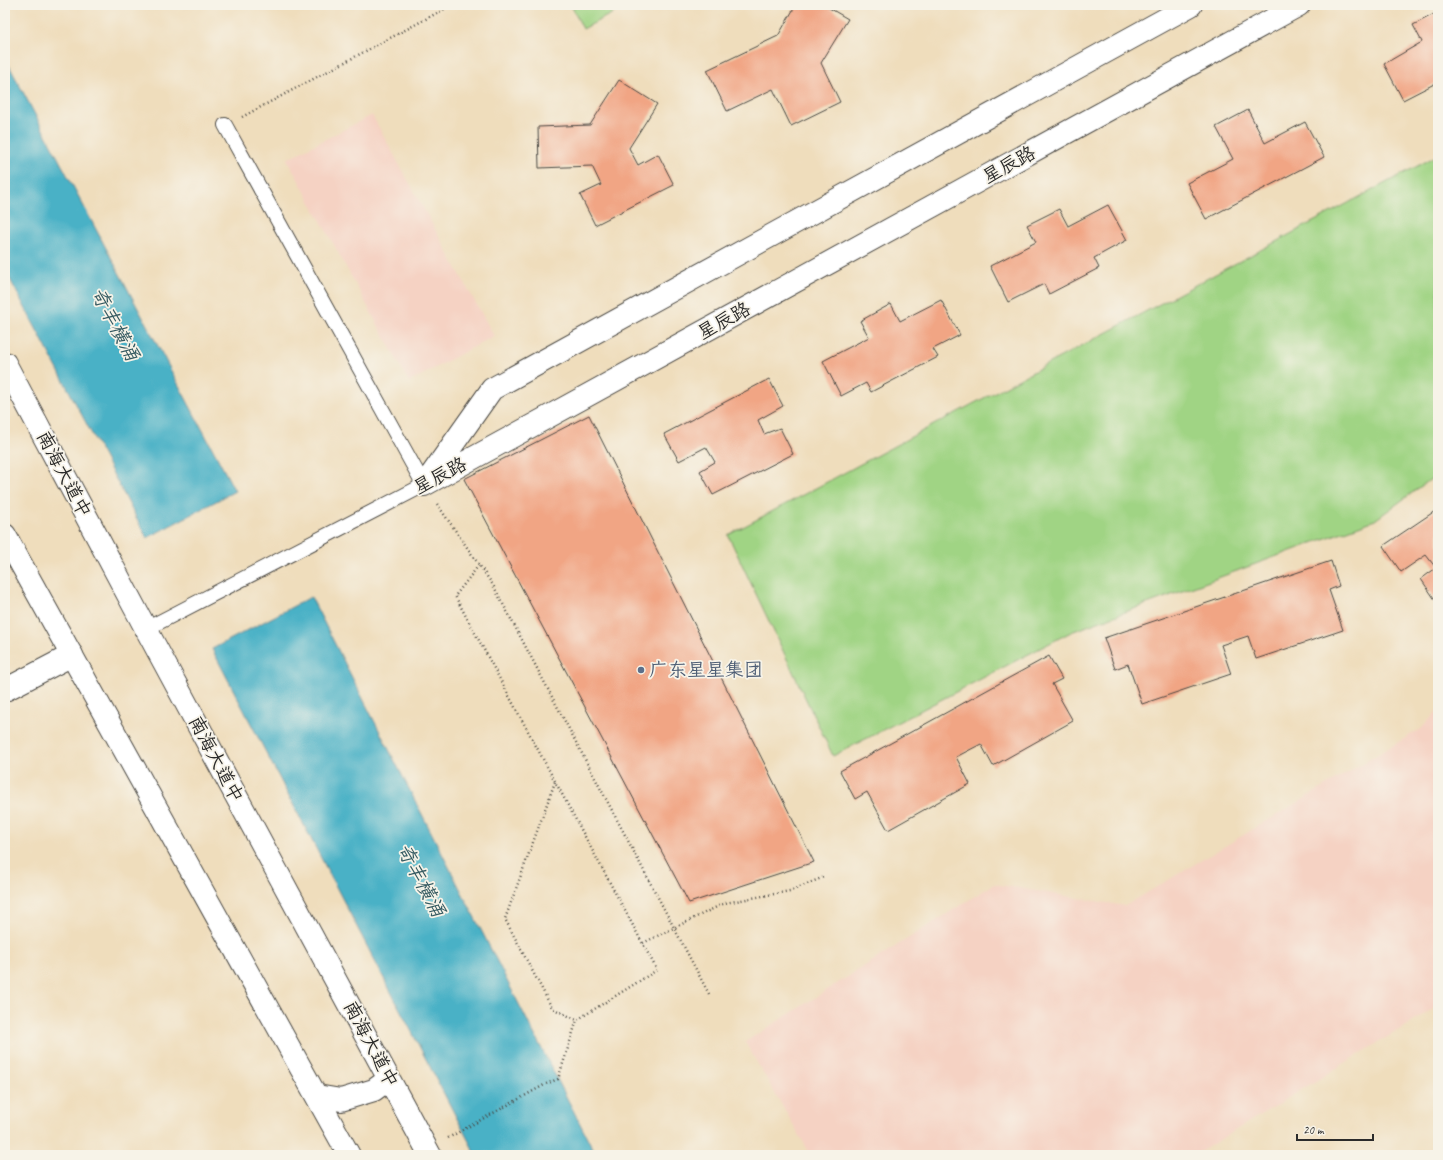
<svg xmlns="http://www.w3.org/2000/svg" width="1443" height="1160" viewBox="0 0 1443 1160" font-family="Caveat,'LXGW WenKai TC',sans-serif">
	<rect width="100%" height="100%" fill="#f7f3e8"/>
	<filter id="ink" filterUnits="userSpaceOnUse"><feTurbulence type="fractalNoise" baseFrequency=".025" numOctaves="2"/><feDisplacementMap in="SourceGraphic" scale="8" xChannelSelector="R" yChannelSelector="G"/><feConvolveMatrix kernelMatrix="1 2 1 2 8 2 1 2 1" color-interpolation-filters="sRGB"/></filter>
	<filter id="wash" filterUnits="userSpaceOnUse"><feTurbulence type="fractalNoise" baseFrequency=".012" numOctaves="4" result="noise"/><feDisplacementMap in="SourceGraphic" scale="16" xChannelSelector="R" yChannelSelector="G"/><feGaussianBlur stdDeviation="0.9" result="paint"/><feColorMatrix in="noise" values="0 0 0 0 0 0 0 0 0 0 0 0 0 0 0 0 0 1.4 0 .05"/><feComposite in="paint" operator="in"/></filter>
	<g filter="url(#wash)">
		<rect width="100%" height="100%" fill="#efddbc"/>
		<path fill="#f5d2c3" d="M372,115L494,336L409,382L287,159Z
			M1438,710V1006L1195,1155H811L745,1042L994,884L1125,906L1422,728Z"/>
		<path fill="#a0d484" stroke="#668058" d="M571,5H628L583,29Z
			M1438,155V474L1375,520L1071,632L833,756L728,535Z"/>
		<path fill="#48b1c6" stroke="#3a6e78" d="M5,58L235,491L147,538L5,270Z
			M311,597L596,1155H476L212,649Z"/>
		<g id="blocks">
			<path fill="#f1a584" d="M796,5H824L848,19L821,63L840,102L791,126L773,89L727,111L707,70L778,36Z
				M1438,12V82L1403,100L1384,64L1422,42L1413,25Z
				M619,80L657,104L629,148L638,165L658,154L674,185L595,225L580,195L601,185L592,166L539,168L538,127L590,125Z
				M1248,110L1265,143L1305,122L1324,157L1206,219L1187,183L1233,159L1216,127Z
				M1108,205L1127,240L1094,258L1099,268L1049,294L1044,284L1008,302L990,266L1036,242L1027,225L1059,209L1068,226Z
				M941,300L960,335L933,349L938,357L871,392L866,383L841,396L823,361L869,337L860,321L891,304L900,321Z
				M769,379L783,406L758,420L764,434L780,428L793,454L713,495L700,471L715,462L706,447L679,461L664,434Z
				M589,415L814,862L689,903L464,479Z
				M1438,509V604L1421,579L1436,568L1426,555L1401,572L1383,546Z
				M1331,561L1339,586L1329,590L1343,630L1256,659L1248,636L1221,645L1231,674L1142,704L1128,664L1115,669L1104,638Z
				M1049,656L1062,679L1052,684L1073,721L993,766L981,744L956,757L970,784L888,830L867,792L855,799L840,771Z"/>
		</g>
	</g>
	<g filter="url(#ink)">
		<use href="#blocks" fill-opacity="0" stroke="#484641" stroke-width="1"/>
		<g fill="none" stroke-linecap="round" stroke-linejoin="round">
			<g stroke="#484641" stroke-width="16">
				<path id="lane" d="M146,629L424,485L225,125"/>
			</g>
			<g stroke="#484641" stroke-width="24">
				<path id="street" d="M427,481L492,389L1191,5
					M424,485L1299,5"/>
			</g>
			<g stroke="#484641" stroke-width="24">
				<path id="secondary" d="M5,690L72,655"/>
			</g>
			<g stroke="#484641" stroke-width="24">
				<path id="highway" d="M5,363L146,629L430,1155
					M5,535L349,1155
					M317,1096L341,1100L374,1090L389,1079"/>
			</g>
			<path stroke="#484641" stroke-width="2.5" stroke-dasharray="1 3" stroke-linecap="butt" d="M242,117L452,5
				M437,504L493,585L709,994
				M555,782L505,919L552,1008L577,1020
				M643,943L725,903L790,891L824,877
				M448,1138L546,1084L558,1079L577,1020L657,970L455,596L479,565"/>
			<use href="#lane" stroke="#fff" stroke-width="14"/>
			<use href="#street" stroke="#fff" stroke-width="22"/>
			<use href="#secondary" stroke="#fff" stroke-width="22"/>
			<use href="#highway" stroke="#fff" stroke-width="22"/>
		</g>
	</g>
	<circle fill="#5c6f8a" stroke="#f7f3e8" stroke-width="1.5" cx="641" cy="670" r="4"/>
	<g text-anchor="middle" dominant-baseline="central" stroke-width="3.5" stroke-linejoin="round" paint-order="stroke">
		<g font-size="19" fill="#2b2b2b" stroke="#f7f3e8">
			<text transform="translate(1009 165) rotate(-29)">星辰路</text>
			<text transform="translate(724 321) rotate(-29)">星辰路</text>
			<text transform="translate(64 474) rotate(62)">南海大道中</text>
			<text transform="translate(440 476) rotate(-28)">星辰路</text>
			<text transform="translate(216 759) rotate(62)">南海大道中</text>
			<text transform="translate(371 1044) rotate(62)">南海大道中</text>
		</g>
		<g font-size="19" fill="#4e5e75" stroke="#f7f3e8" text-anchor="start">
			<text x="649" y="670">广东星星集团</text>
		</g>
		<g font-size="20" font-style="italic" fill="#355a61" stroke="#f7f3e8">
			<text transform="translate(115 324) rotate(62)">奇丰横涌</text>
			<text transform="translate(421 880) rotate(62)">奇丰横涌</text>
		</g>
	</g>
	<rect width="1443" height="1160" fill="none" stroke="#f7f3e8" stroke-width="20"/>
	<path d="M1297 1134v6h76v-6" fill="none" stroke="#2b2b2b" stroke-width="2"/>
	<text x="1303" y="1134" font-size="12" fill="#2b2b2b" stroke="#f7f3e8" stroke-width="3" paint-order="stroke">20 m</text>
</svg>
